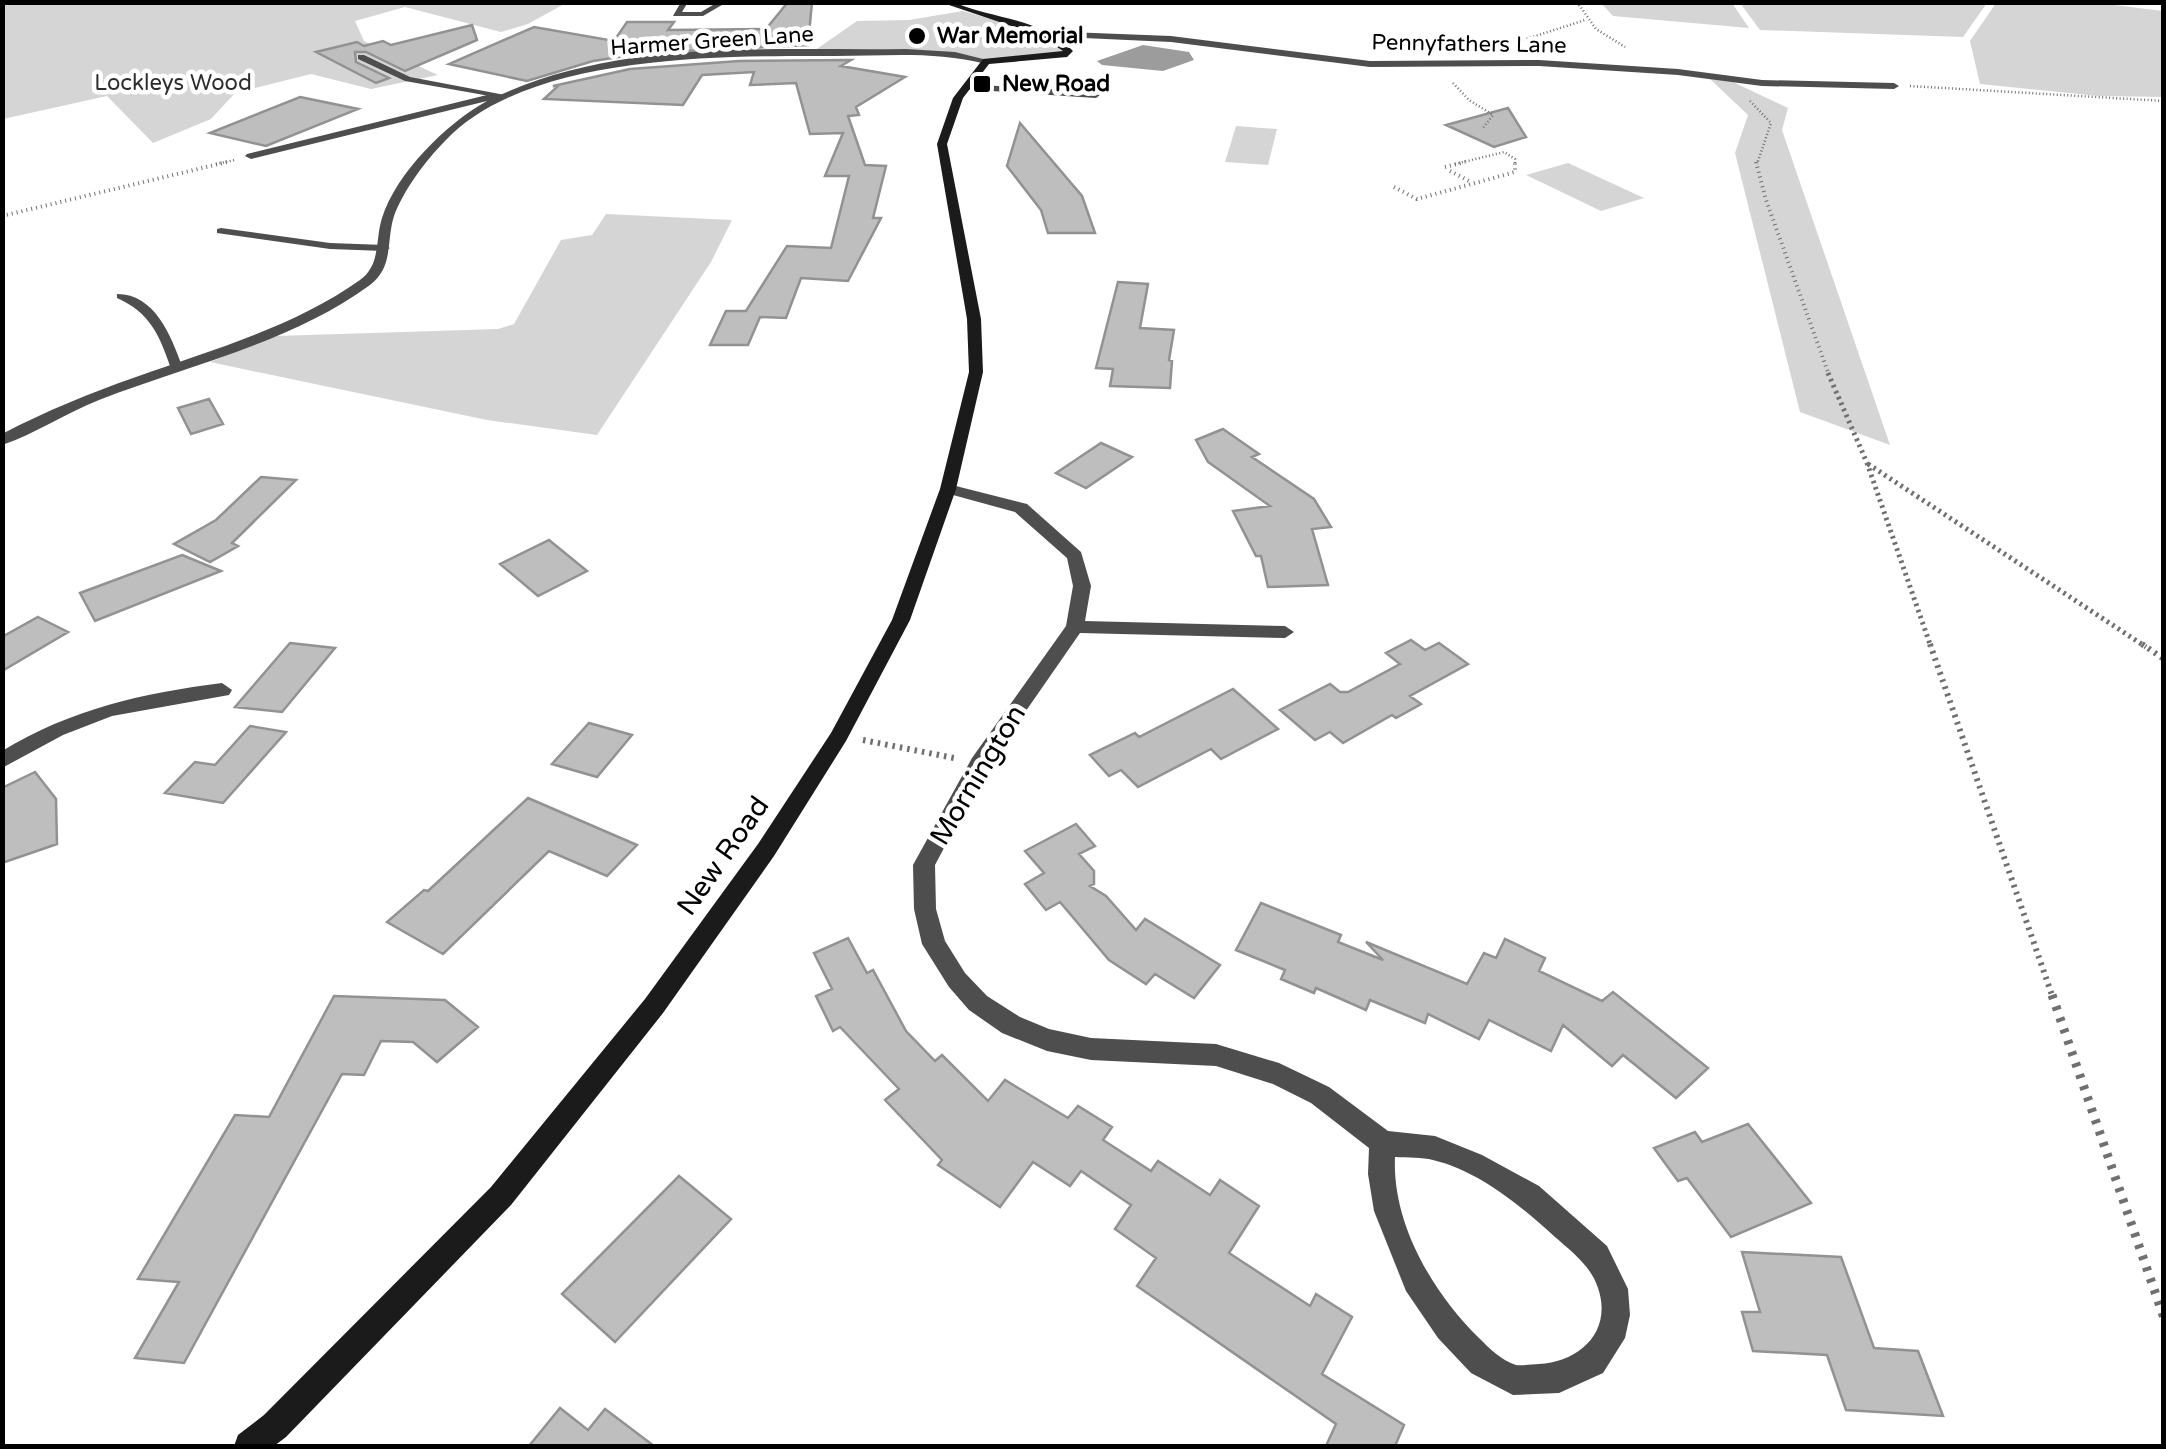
<svg xmlns="http://www.w3.org/2000/svg" width="2166" height="1449" viewBox="0 0 2166 1449" font-family="'Varela Round',sans-serif">
	<rect width="100%" height="100%" fill="#fff"/>
	<path fill="#d5d5d5" d="M2090,2L2163,11V97L2099,96L1980,84L1970,41L1996,3Z
		M3,3H566L528,24L501,32L405,7L355,21L364,41L438,75L371,89L311,74L235,93L211,119L153,143L107,96L3,119Z
		M1601,3H1732L1749,28L1613,16Z
		M1740,3H1987L1963,37L1760,30Z
		M963,11L1043,34L1068,51L986,61L895,52L811,53L857,21L909,20Z
		M1710,79L1733,82L1788,108L1782,130L1890,445L1800,412L1735,153L1748,115Z
		M1236,126L1277,129L1268,165L1225,162Z
		M1568,163L1644,198L1601,211L1526,175Z
		M606,214L732,220L711,262L597,435L487,420L210,362L276,336L498,329L514,324L561,240L592,235Z"/>
	<path fill="#9c9c9c" d="M1143,45L1189,52L1194,60L1163,71L1102,65L1097,61Z"/>
	<path fill="#bebebe" stroke="#929292" stroke-width="2.5" d="M788,2H812L808,45L645,53L593,61L527,81L449,64L534,27L614,41L627,22H674L668,30L766,29Z
		M472,25L477,40L405,71L366,52H355L356,62L389,78L376,83L316,52L357,42L364,46L383,41L391,45Z
		M847,60H851L841,66L905,77L856,107L859,115L848,116L865,165L886,166L873,218H881L848,281L801,278L786,318L760,317L748,345H710L726,311H746L787,246L831,248L849,176H825L843,133L810,134L796,83L750,85L754,72L702,75L683,105L544,99L557,87L553,86L630,69L739,61Z
		M300,97L358,109L266,146L210,133Z
		M1508,108L1526,137L1494,147L1446,125Z
		M1020,123L1082,196L1095,233H1048L1041,210L1007,166Z
		M1118,282L1148,284L1140,328L1174,330L1169,360L1172,361L1170,388L1110,386L1113,369L1096,368Z
		M209,399L223,424L191,434L178,408Z
		M1223,429L1259,454L1252,457L1314,499L1331,527L1312,529L1328,585L1268,587L1261,556H1256L1233,511L1270,506L1208,462L1196,440Z
		M1101,443L1132,457L1086,488L1056,473Z
		M261,477L296,480L232,543L238,546L210,562L174,544L216,520Z
		M549,540L587,571L538,596L500,564Z
		M182,555L221,571L95,621L80,593Z
		M38,617L68,632L2,671V637Z
		M1411,640L1425,650L1439,643L1468,664L1410,696L1421,704L1396,718L1392,715L1343,743L1330,732L1315,740L1280,710L1330,684L1340,692H1348L1400,664L1386,653Z
		M290,643L335,648L282,712L235,707Z
		M1233,689L1278,729L1221,759L1211,749L1138,787L1121,770L1109,776L1090,755L1135,733L1139,737Z
		M589,723L632,735L597,777L552,764Z
		M250,726L286,732L223,803L165,793L195,762L215,765Z
		M35,772L56,799L57,844L2,863V788Z
		M528,798L637,845L607,876L549,851L443,954L387,922L424,890L428,891Z
		M1076,824L1095,846L1079,854L1094,871V884L1090,886L1106,896L1136,930L1145,919L1220,965L1194,998L1155,974L1146,984L1109,960L1060,902L1046,910L1025,884L1044,873L1025,851Z
		M1261,903L1341,935L1338,942L1383,960L1366,942L1467,984L1484,953L1496,958L1505,939L1545,958L1539,971L1602,1001L1613,992L1708,1068L1676,1098L1623,1055L1612,1066L1563,1025L1551,1051L1489,1020L1479,1039L1428,1014L1425,1023L1370,1000L1366,1010L1316,988L1314,993L1281,979L1285,970L1236,950Z
		M848,938L867,973L873,970L906,1031L935,1061L942,1055L988,1101L1005,1080L1068,1118L1078,1106L1112,1127L1103,1140L1151,1171L1158,1161L1210,1195L1220,1180L1259,1206L1229,1253L1310,1306L1316,1294L1352,1317L1322,1374L1404,1425L1395,1446H1326L1336,1424L1137,1286L1156,1258L1115,1229L1131,1205L1081,1171L1070,1186L1033,1162L1000,1207L938,1165L942,1160L885,1100L899,1089L840,1027L833,1031L816,996L832,989L814,953Z
		M334,996L445,1000L478,1027L437,1062L413,1042L381,1041L364,1075L342,1074L184,1363L135,1358L179,1282L138,1279L235,1115L269,1117Z
		M1748,1124L1811,1203L1731,1237L1687,1178L1678,1181L1654,1148L1695,1132L1702,1142Z
		M679,1176L731,1219L615,1342L562,1294Z
		M1742,1252L1841,1257L1874,1348L1918,1351L1943,1416L1846,1410L1827,1355L1753,1351L1742,1312H1760Z
		M560,1408L588,1430L605,1409L654,1446H529Z"/>
	<g fill="none" stroke-linecap="round" stroke-linejoin="round">
		<path stroke="#707070" stroke-width="2.5" stroke-dasharray="1 2.5" stroke-linecap="butt" d="M1577,2L1596,29L1625,47
			M1520,41L1585,20
			M1453,83L1469,100L1493,115L1483,128
			M1910,86L2164,101
			M1750,101L1771,123L1757,164
			M216,164L235,160
			M1455,164L1504,152L1515,159V164"/>
		<path stroke="#707070" stroke-width="4" stroke-dasharray="1 4" stroke-linecap="butt" d="M1756,162L1766,200L1829,375
			M1445,167L1465,162
			M1450,171L1471,182
			M1394,187L1417,199L1515,172V162
			M2,216L227,162"/>
		<path stroke="#707070" stroke-width="5" stroke-dasharray="2.5 4" stroke-linecap="butt" d="M1828,373L1867,463L1931,647
			M1868,464L2146,647"/>
		<path stroke="#707070" stroke-width="6" stroke-dasharray="2.5 5" stroke-linecap="butt" d="M1930,644L2053,998
			M2142,644L2164,659
			M863,740L954,758"/>
		<path stroke="#707070" stroke-width="9" stroke-dasharray="4 8" stroke-linecap="butt" d="M2052,995L2164,1318"/>
		<path fill="#4e4e4e" fill-rule="evenodd" d="M681,2H688L682,12H701L718,2H727L703,16H673Z
			M358,55H364L410,77L505,95L501,98L405,81L358,59Z
			M965,84L1096,92L1100,95L1096,98L962,89Z
			M221,228L330,243L384,245L390,248L384,251L330,249L217,233V229Z
			M117,294C155,294 171,336 182,366L180,369L170,366C159,334 149,312 117,298Z"/>
		<path fill="#4e4e4e" fill-rule="evenodd" d="M1043,31L1171,36L1370,61L1539,60L1678,69L1762,80L1894,83L1899,86L1894,89L1762,86L1678,75L1539,66L1370,67L1171,42L1040,36Z
			M906,49L955,52L991,61L986,64C936,51 886,56 835,56C723,56 528,53 445,141C426,160 403,191 394,216C386,241 394,267 370,285C291,343 188,365 99,400C66,413 35,434 2,445V434C46,411 90,393 136,377C211,350 294,327 360,280C381,265 375,240 382,218C396,173 447,123 487,101L251,159L245,156L247,154L491,94L496,97C621,38 772,51 906,49Z
			M948,484L1027,504L1081,552L1091,586L1085,621L1285,626L1294,632L1285,638L1080,633L987,767L935,865L936,909L945,941L965,973L987,996L1020,1017L1049,1029L1091,1038L1216,1044L1279,1063L1329,1087L1388,1131L1435,1136L1482,1155L1539,1186L1607,1246L1628,1289L1630,1315L1625,1338L1603,1373L1559,1393L1513,1395L1471,1373L1438,1338L1406,1291L1374,1211L1368,1174L1369,1148L1311,1103L1273,1084L1216,1066L1091,1060L1047,1051L1002,1033L969,1010L949,987L922,944L914,909L913,865L972,758L1066,626L1073,586L1067,558L1015,512L942,492L940,489ZM1395,1157C1408,1158 1422,1157 1433,1160C1479,1171 1521,1206 1555,1237C1572,1252 1591,1266 1598,1288C1613,1332 1579,1362 1539,1364C1532,1364 1522,1366 1516,1365C1502,1361 1489,1348 1479,1338C1433,1293 1392,1224 1395,1157Z
			M222,683L232,690L229,695L112,716L63,735L2,768V751C71,709 143,693 222,683Z"/>
		<path fill="#1b1b1b" fill-rule="evenodd" d="M940,2H953C992,19 1042,18 1073,51L1067,57L989,64L963,98L947,144L981,319L983,372L956,489L910,620L846,741L774,856L663,1013L511,1205L286,1437L274,1446H234L238,1435L264,1415L491,1187L645,999L758,844L831,733L892,620L940,489L969,372L967,319L937,144L953,98L983,59L1063,51L1041,36Z"/>
	</g>
	<g fill="#000" stroke="#fff" stroke-width="4">
		<circle cx="917" cy="36" r="10"/>
		<rect x="972" y="74" width="20" height="20" rx="5"/>
	</g>
	<g text-anchor="middle" dominant-baseline="central" stroke-width="9" stroke-linejoin="round" paint-order="stroke">
		<g font-size="22" font-weight="bold" fill="#000" stroke="#fff" text-anchor="start">
			<text x="937" y="36">War Memorial</text>
			<text x="1002" y="84">New Road</text>
		</g>
		<g font-size="22" fill="#000" stroke="#fff">
			<text transform="translate(712 41) rotate(-4)">Harmer Green Lane</text>
			<text transform="translate(1469 44) rotate(1)">Pennyfathers Lane</text>
		</g>
		<g font-size="22" fill="#2c2c2c" stroke="#fff">
			<text x="173" y="83">Lockleys Wood</text>
		</g>
		<g font-size="28" fill="#000" stroke="#fff">
			<text transform="translate(978 775) rotate(-59)">Mornington</text>
			<text transform="translate(723 856) rotate(-55)">New Road</text>
		</g>
	</g>
	<rect width="2166" height="1449" fill="none" stroke="#000000" stroke-width="10"/>
</svg>
